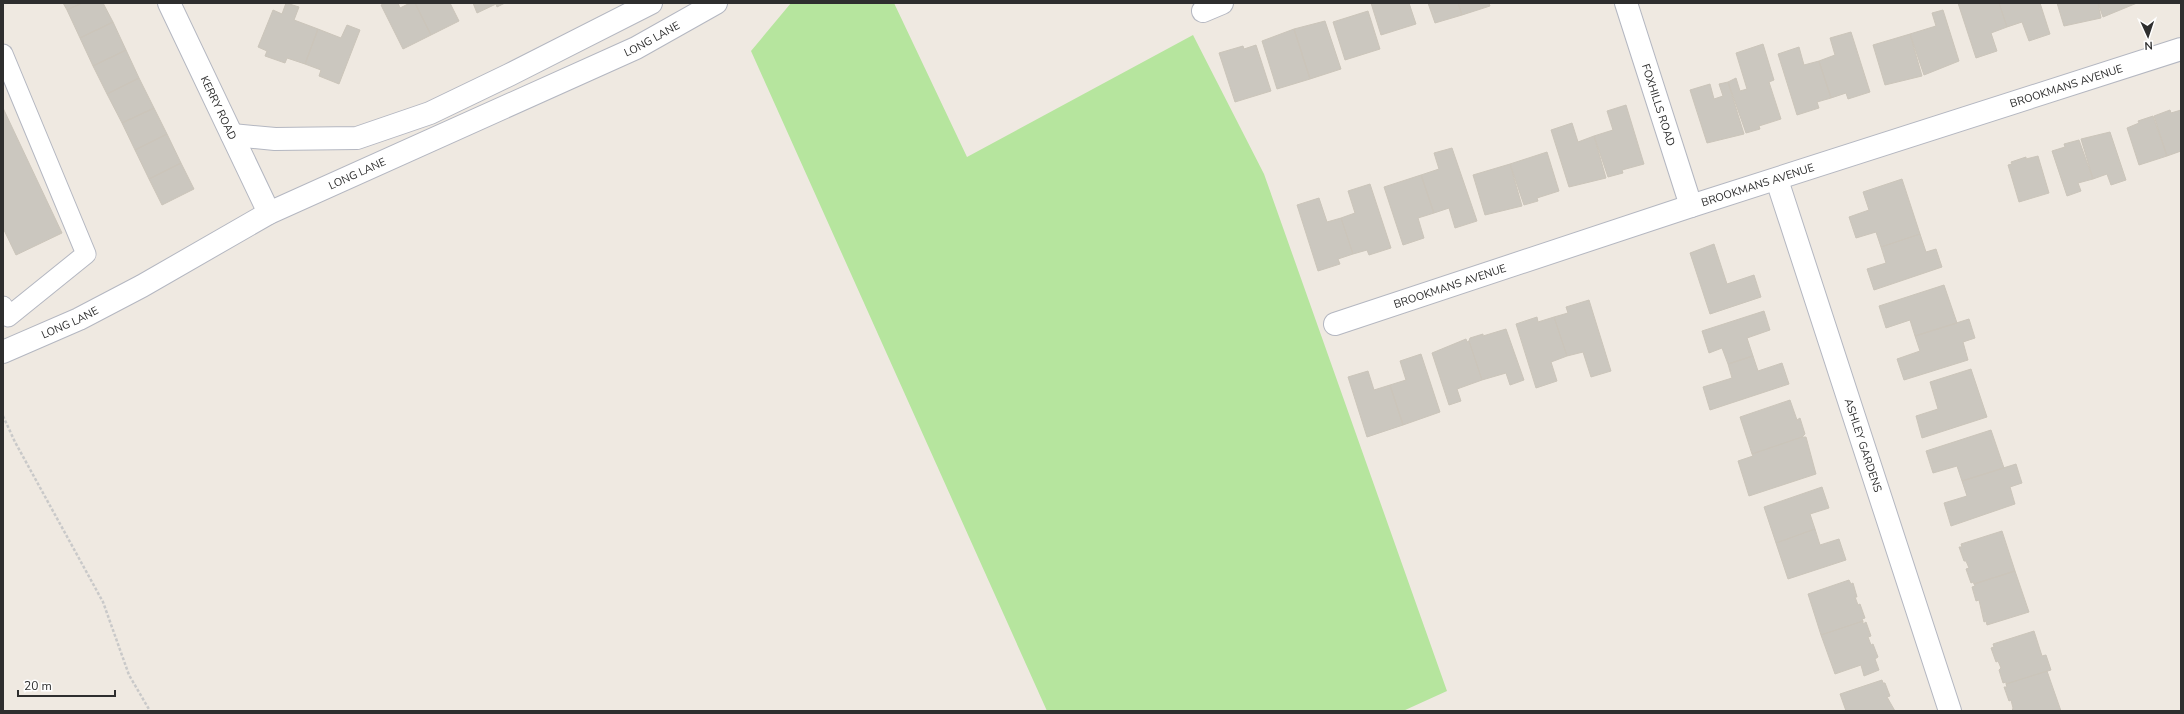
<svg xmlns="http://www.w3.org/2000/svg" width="2184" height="714" viewBox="0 0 2184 714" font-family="'Nunito Sans',sans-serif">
	<rect width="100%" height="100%" fill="#efe9e1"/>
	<path fill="#b6e59e" d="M791,3H894L967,157L1193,35L1264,174L1447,691L1403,711H1047L751,51Z"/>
	<path fill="#cbc7bf" stroke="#cbc5ba" d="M63,3H82L67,10Z
		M82,3H103L113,22L80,38L67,10Z
		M286,3L299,7L294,20L318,29L305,64L287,58L285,63L265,56L267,51L258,47L273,10L282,14Z
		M386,3H398L400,8L410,3H415L431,35L403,49L381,5Z
		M415,3H450L459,21L431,35Z
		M473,3H505L497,7L496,4L477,13Z
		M1371,3H1409L1416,24L1381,35Z
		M1428,3H1458L1462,15L1435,23Z
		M1458,3H1489L1490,6L1462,15Z
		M1958,3H1999L2007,27L1991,33L1997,51L1976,58Z
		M1999,3H2040L2050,34L2029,41L2022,22L2007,27Z
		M2057,3H2098L2101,18L2064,26Z
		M2098,3H2137L2103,17Z
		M1943,10L1959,61L1924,75L1910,34L1936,26L1932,13Z
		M1368,11L1380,49L1345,60L1333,22Z
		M1325,21L1341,69L1310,79L1294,29Z
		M113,22L126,50L93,66L80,38Z
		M347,25L360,30L339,84L319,76L321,70L305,64L318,29L341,38Z
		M1294,29L1310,79L1277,89L1262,41Z
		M1851,32L1870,92L1848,99L1846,93L1831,98L1819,61L1835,55L1830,38Z
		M1910,34L1922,76L1885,85L1873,45Z
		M1763,44L1774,80L1769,82L1781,119L1759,126L1760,129L1746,133L1728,82L1736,78L1740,91L1747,89L1736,53Z
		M1256,45L1271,91L1235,102L1219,53L1243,46L1244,49Z
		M1799,47L1804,65L1819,61L1831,98L1817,102L1819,108L1797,115L1778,54Z
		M126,50L139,78L107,94L93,66Z
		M139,78L154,108L122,123L107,94Z
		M1728,82L1744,134L1707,143L1690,90L1710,84L1714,99L1723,96L1719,84Z
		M1626,105L1644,164L1622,170L1623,173L1608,177L1594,136L1613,130L1607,111Z
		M3,108L62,233L16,255L3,228Z
		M154,108L167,134L135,150L122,123Z
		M2170,110L2171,113L2181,110V151L2167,156L2154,116Z
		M2153,116L2167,156L2139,165L2127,128L2139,123L2138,121Z
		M1572,123L1578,142L1594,136L1606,178L1569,187L1551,130Z
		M2110,132L2126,180L2111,185L2107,174L2093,179L2081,139Z
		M167,134L181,163L149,179L135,150Z
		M2079,140L2093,179L2078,183L2081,191L2067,196L2052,151L2065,147L2064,144Z
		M1452,148L1477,221L1455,228L1449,208L1434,213L1421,175L1439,169L1434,153Z
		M1547,152L1559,191L1537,198L1538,201L1524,205L1510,164Z
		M2038,156L2049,193L2019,202L2008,165L2012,164L2011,162L2026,157V159Z
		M181,163L194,189L162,205L149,179Z
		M1510,164L1522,206L1485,215L1473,175Z
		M1421,175L1434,213L1418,218L1424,238L1403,245L1384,187Z
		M1902,179L1920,234L1881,247L1876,232L1856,238L1849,217L1869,210L1863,192Z
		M1370,184L1391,248L1369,255L1367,250L1353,254L1341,218L1355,213L1348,191Z
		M1319,198L1327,222L1341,218L1353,254L1338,259L1340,264L1318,271L1297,205Z
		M1920,234L1926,252L1936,249L1942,267L1874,290L1867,269L1886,263L1881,247Z
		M1714,244L1727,284L1754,275L1761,297L1710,314L1690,253Z
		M1944,285L1957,323L1915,336L1910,320L1886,328L1879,306Z
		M1589,300L1611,371L1591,377L1583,352L1567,356L1554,317L1568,313L1566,307Z
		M1764,311L1770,330L1747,338L1753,356L1728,364L1722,348L1709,353L1702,331Z
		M1537,317L1538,322L1554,317L1567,356L1551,362L1557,381L1536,388L1516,324Z
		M1969,319L1975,338L1963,342L1968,360L1904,380L1897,359L1920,351L1915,336Z
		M1506,329L1524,380L1510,385L1506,373L1482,380L1469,341L1470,338L1483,334V336Z
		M1466,339L1467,342L1469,341L1482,380L1457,389L1461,401L1449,405L1432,353Z
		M1421,354L1440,412L1403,425L1390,385L1406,380L1400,361Z
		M1753,356L1758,371L1782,363L1789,384L1710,410L1703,387L1732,378L1728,364Z
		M1971,369L1987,417L1922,438L1916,416L1938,409L1930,382Z
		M1368,371L1374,390L1390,385L1403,425L1367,437L1348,377Z
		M1790,400L1797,420L1800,418L1805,434L1802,437L1752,454L1740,417Z
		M1991,430L2004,468L1962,481L1957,466L1933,473L1926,451Z
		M1802,437H1806L1816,474L1749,496L1738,461L1753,456L1752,454Z
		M2016,464L2022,483L2010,487L2015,504L1951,526L1944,503L1967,496L1962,481Z
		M1822,487L1829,508L1810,514L1815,529L1776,543L1764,507Z
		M1815,529L1820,545L1839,539L1846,560L1788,579L1776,543Z
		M2002,531L2015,571L1974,584L1973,582L1971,583L1966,569L1969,568L1966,561H1964L1959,547H1962L1961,544Z
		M2015,571L2029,612L1987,625L1986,621L1984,622L1979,600L1976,601L1972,587L1975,586L1974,584Z
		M1849,580L1851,584L1853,583L1857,597H1855L1858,605L1860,604L1865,618L1862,619L1863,621L1821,635L1808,594Z
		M1863,621V624L1866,622L1871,636L1868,637L1871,645L1873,644L1878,657L1875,659L1879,670L1864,676L1861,665L1835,674L1821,635Z
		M2034,631L2042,656L2046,655L2051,670L2006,684V682L2003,683L1999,670L2001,668L1998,661L1996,662L1991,648L1994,647L1993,644Z
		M2047,671L2061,711H2012L2013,708L2011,700L2009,701L2004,687H2007L2006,684Z
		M1882,680L1883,683H1885L1890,696L1887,697L1895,711H1846L1840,694Z"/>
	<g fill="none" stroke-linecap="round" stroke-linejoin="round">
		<g stroke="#b4b7c1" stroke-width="21">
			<path id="service" d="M3,54L86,254L8,317L3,306"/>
		</g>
		<g stroke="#b4b7c1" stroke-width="24">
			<g id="minor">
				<path id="s1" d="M169,3L269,213"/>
				<path id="s2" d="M1626,3L1691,206"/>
				<path d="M1203,11L1222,3"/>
				<path d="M232,135L275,139L357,138L430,113L509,75L651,3"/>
				<path id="s3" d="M1777,180L1950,711"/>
				<path id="s4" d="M1335,324L1691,206L2181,49"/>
				<path id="s5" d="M3,352L79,319L142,286L269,213L636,48L716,3"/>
			</g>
		</g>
		<path stroke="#c9c9c9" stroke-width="2.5" stroke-dasharray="3 2" stroke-linecap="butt" d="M3,416L15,442L103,602L129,675L150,711"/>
		<use href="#service" stroke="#fff" stroke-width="19"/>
		<use href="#minor" stroke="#fff" stroke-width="22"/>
	</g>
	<g text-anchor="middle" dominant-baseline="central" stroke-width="3.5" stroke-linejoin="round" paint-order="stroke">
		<g font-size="11" fill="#2e2e2e" stroke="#fff">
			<text stroke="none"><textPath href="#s5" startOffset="721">LONG LANE</textPath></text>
			<text stroke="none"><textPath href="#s4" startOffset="769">BROOKMANS AVENUE</textPath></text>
			<text stroke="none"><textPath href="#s2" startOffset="107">FOXHILLS ROAD</textPath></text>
			<text stroke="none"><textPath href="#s1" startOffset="116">KERRY ROAD</textPath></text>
			<text stroke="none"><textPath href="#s5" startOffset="397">LONG LANE</textPath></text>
			<text stroke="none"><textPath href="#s4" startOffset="445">BROOKMANS AVENUE</textPath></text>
			<text stroke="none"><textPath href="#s4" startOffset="121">BROOKMANS AVENUE</textPath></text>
			<text stroke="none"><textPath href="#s5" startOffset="73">LONG LANE</textPath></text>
			<text stroke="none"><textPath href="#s3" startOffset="279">ASHLEY GARDENS</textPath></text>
		</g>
	</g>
	<rect width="2184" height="714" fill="none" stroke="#2e2e2e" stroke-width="8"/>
	<g transform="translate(2148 36) rotate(177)" stroke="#ffffff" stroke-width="3" paint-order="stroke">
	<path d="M0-3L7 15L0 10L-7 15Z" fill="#2e2e2e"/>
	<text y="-6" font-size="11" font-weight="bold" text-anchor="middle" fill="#2e2e2e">N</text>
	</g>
	<path d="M18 690v6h97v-6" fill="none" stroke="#2e2e2e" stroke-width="2"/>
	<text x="24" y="690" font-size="12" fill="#2e2e2e" stroke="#ffffff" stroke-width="3" paint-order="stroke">20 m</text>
</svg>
